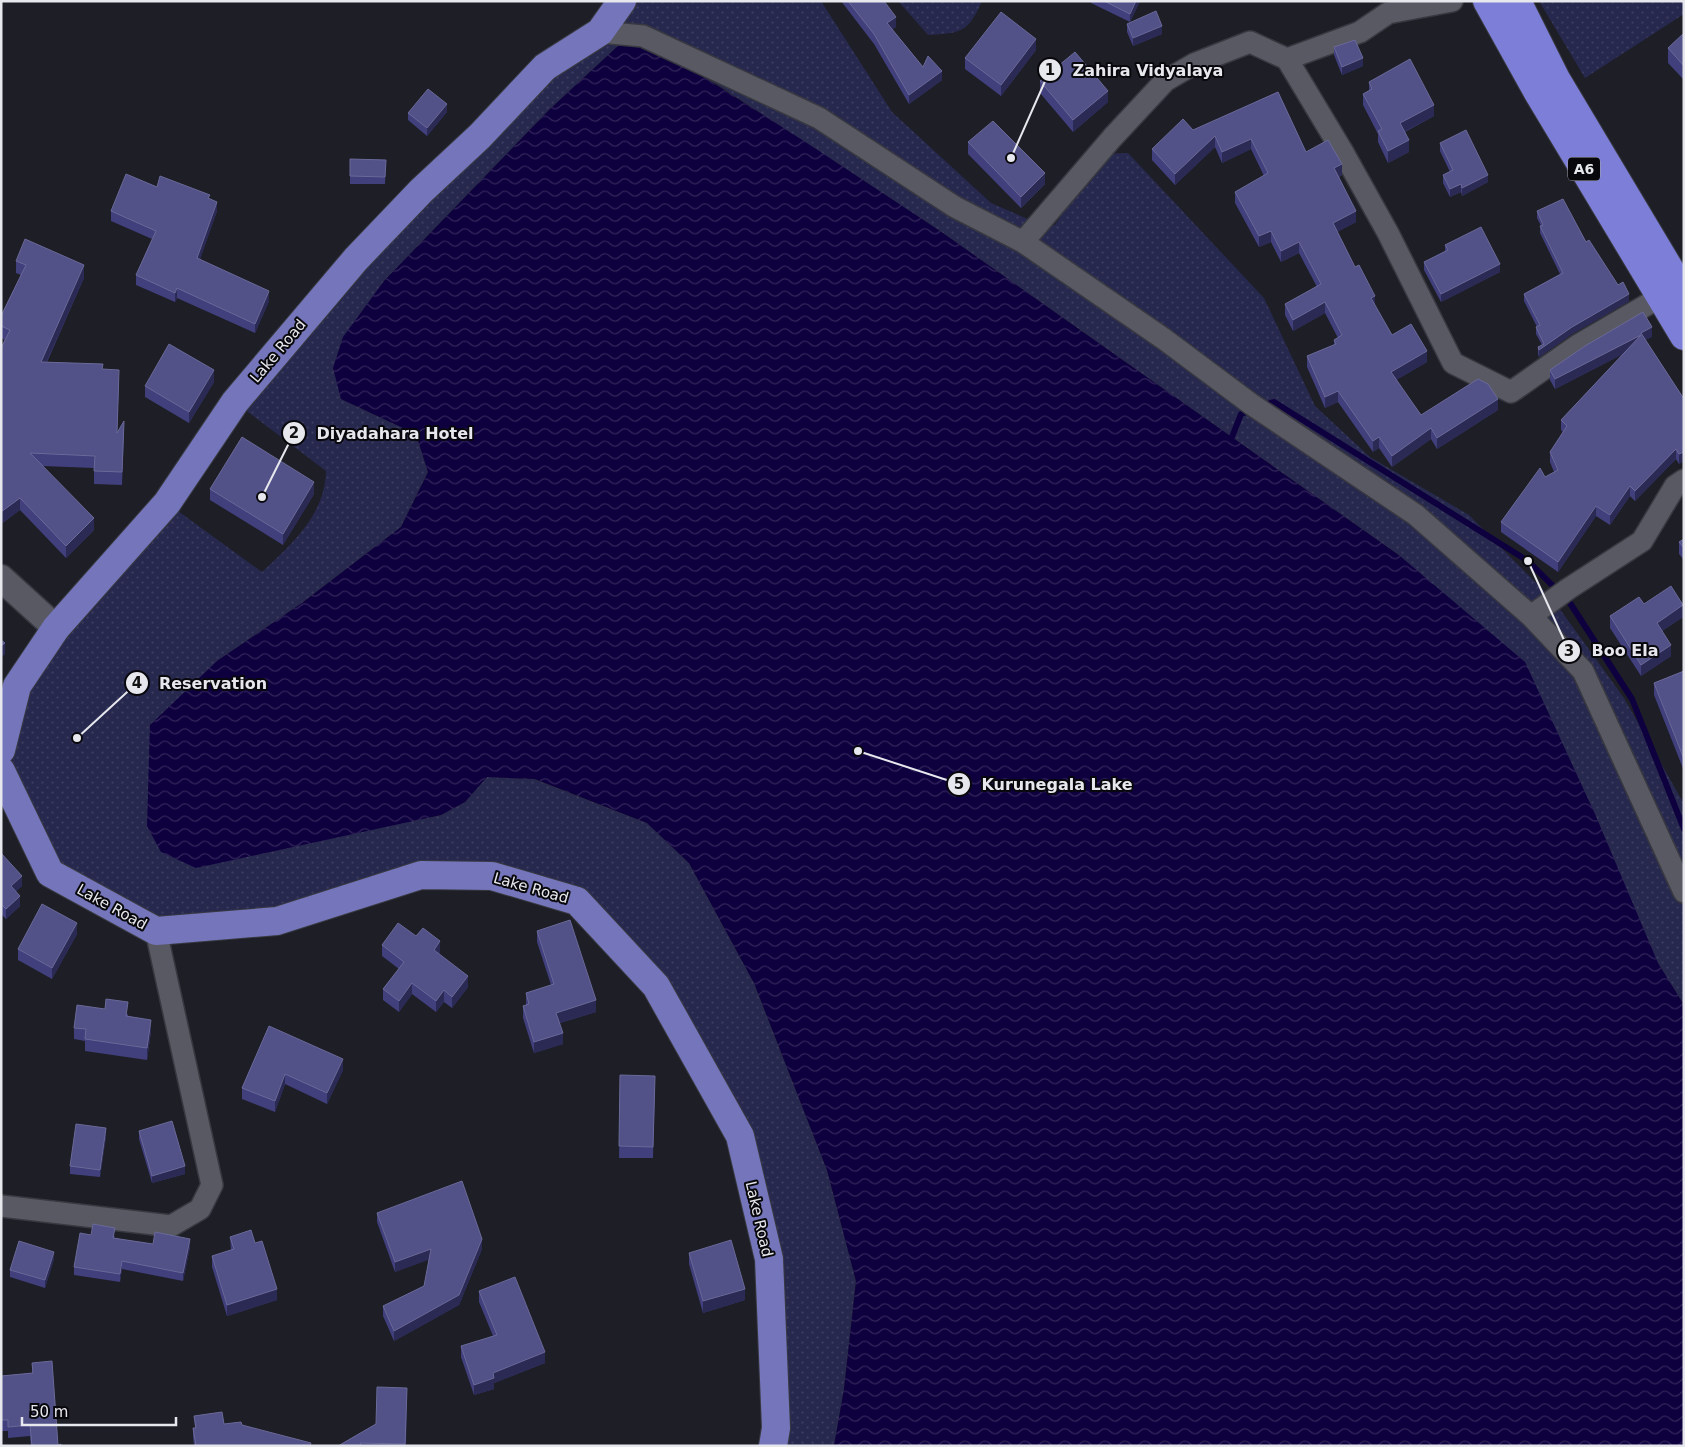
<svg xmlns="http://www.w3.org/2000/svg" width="1685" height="1447" viewBox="0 0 1685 1447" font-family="'DejaVu Sans',sans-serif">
	<defs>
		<pattern id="green-dots" width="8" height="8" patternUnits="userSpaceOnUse" patternTransform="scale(1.25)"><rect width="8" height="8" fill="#27284e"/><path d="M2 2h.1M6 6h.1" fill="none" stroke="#3c3d5f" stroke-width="1.8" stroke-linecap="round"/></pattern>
		<pattern id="water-waves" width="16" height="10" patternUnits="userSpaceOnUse" patternTransform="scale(1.25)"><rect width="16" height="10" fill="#0e003e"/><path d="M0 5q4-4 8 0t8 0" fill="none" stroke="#31255a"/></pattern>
	</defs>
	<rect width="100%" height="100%" fill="#1d1e26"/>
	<path fill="url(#green-dots)" d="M622,1H821L892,112L991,203L1039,224L1055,225L1101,154L1128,153L1264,298L1315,406L1370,457L1469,515L1554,601L1624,698L1684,804V1005L1400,556L940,231L643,36L602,33L619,45L549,110L384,281L341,399L416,434L428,472L401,527L302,603L217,661L357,832L441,815L465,802L487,777L534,779L647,823L689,863L754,983L827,1170L856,1281L844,1389L834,1446H773L769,1259L740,1136L656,986L577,901L421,875L277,921L156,931L50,873L1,750L17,686L167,503L262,572C292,544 325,515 326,471L235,402Z
		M898,1H982C968,33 961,33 928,35Z
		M1539,1H1684V14L1585,78Z"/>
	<path fill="url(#water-waves)" d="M619,45L647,46L674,58L807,143L940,231L1400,556L1525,662L1595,814L1658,963L1684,1005V1446H834L844,1389L856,1281L827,1170L754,983L689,863L647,823L535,779L487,777L465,802L441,815L196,868L161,852L147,826L150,725L217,661L302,603L401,527L428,472L416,434L341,399L333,368L343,337L384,281L549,110Z"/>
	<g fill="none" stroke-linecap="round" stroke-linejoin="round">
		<path stroke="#0e003e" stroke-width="6" d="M1261,406L1274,402L1528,561L1570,603L1632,699L1684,829
			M1232,437L1241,414L1252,410"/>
		<g stroke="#383940" stroke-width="24">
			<path id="minor" d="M600,32L643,36L819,118L955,207L1023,242L1164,339L1251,404L1416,515L1531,616L1583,671L1684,892
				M1287,59L1344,154L1388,233L1453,363L1511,392L1578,345L1674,289
				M1023,242L1112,138L1165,81L1194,64L1250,42L1287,59L1360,32L1388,13L1452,1
				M1531,616L1568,589L1642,541L1675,486L1684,480
				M1,1206L171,1226L200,1209L212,1185L156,931"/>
		</g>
		<g stroke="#383940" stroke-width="29">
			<path id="tertiary" d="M1,578L56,628"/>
		</g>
		<g stroke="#383940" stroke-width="30">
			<path id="primary" d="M1,750L17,686L56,628L167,503L235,402L356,259L421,191L480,136L545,67L600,32L622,1
				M1,771L50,873L156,931L277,921L421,875L492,876L577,901L656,986L740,1136L769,1259L776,1428L773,1446"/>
		</g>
		<g stroke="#383940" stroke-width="30">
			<path id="trunk" d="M1487,1L1537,91L1684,336
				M1517,1L1556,79L1684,293"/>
		</g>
		<use href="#minor" stroke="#585963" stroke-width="21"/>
		<use href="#tertiary" stroke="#585963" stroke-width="26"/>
		<use href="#primary" stroke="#7475ba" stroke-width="28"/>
		<use href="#trunk" stroke="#7d7ed7" stroke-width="28"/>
	</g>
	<path fill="#413f7c" d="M841,1H884L896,27L892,29L923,67L942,80L909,104L874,44Z
		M1091,1H1140L1130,22L1091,3Z
		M1127,24L1162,34L1133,46L1127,32Z
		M1684,33V80L1668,63V48Z
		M1334,47L1363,66L1342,75L1334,55Z
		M1036,50L1001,96L965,69V58Z
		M1040,81L1108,102L1073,132L1040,93Z
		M1369,82L1434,116L1405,132L1409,152L1388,163L1378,142V134L1363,105V94L1369,91Z
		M1278,92L1306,152L1342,175L1339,177L1356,222L1337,232L1375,307L1392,335L1427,362L1396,380L1421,415L1498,410L1437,449L1431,439L1392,467L1379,448L1373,452L1338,402L1325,408L1307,367V356L1334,345V340L1338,338L1325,313L1293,331L1285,315V304L1317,287L1299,253L1281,262L1271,242L1259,247L1235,203V192L1264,176L1251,149L1222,163L1215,147L1175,185L1152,160V149Z
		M447,112L427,136L408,120V113Z
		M968,142L1045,184L1021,208L968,154Z
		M1440,143L1488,182L1462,196L1461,192L1450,197L1443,183V175L1450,172L1440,151Z
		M350,159L386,160L385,184H350Z
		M157,187L210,199L217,211L200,259L269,301L255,333L177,298L175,302L136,285V275L152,239L111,221V211Z
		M1537,211L1586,242L1629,301L1572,334L1539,357L1538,354V347L1542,345L1536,334V327H1537L1524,301V294L1560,274L1540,233V226H1541L1537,218Z
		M1445,245L1500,272L1441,302L1424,270V262L1445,251Z
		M16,261L84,278L47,362L103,369L119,382L117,432L124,433L122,485L94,484V468L42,466L94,530L66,558L20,510L1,524V348L5,340L1,338V316L21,275L16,273Z
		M1652,337L1645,340L1684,399V461L1679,464L1676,459L1635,501L1630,496L1610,525L1596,516L1558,572L1501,532V522L1545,477L1554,472L1550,462V452L1563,432L1561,430V420L1623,354L1555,389L1550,380V370Z
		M214,382L189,423L145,397V386Z
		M210,489L314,494L283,545L210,500Z
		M1684,539V560L1679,554V542Z
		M1644,604L1683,617L1662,631L1671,656L1641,676L1610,628V616Z
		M1684,671V771L1654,695V683Z
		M1,853L22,886L16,891L20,906L6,919L1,914Z
		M537,931L596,1012L560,1023L563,1044L534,1053L523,1018V1006L526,1005V993L551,985L537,942Z
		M77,934L52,979L18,960V949Z
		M416,936L440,952L439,954L468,987L452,1008L444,1002L436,1012L412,994L399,1012L383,1000V989L399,969L382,956V945Z
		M128,1014V1016L151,1031L147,1060L85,1051V1041L74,1039V1028Z
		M269,1026L343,1070L327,1104L285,1084L275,1112L242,1099V1088Z
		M620,1075L655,1088L653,1158H619Z
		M139,1131L185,1174L152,1183L139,1139Z
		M106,1136L100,1177L70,1174V1166Z
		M377,1213L482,1249L459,1305L394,1341L383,1316V1306L424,1286L429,1259L395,1272L377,1222Z
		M91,1235L115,1236L114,1238L153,1244L190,1247L183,1281L122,1269L120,1282L74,1275V1267Z
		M230,1237L255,1243L277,1300L227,1316L212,1267V1256L231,1250Z
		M689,1253L745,1300L703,1313L689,1264Z
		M54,1259L45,1288L10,1277V1270Z
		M479,1291L545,1363L494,1383V1389L474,1395L461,1357V1346L493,1336L479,1302Z
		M32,1363L58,1445L61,1446H31L30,1436L8,1438V1431H1V1376L32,1373Z
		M407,1388L406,1446H338L376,1424Z
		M194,1416L224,1424L242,1425L311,1446H194L193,1436V1428H195Z"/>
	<path fill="#2b2a54" d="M1136,1H1140L1130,22V14Z
		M896,17V27L887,33V23Z
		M1162,26V34L1133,46V38Z
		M1036,39V50L1001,96V85Z
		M1363,58V66L1342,75V67Z
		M942,71V80L909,104V95Z
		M1108,91V102L1073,132V120Z
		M447,104V112L427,136V128Z
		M1434,105V116L1400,134V123Z
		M1215,136V147L1175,185V174Z
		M1251,139V149L1222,163V152Z
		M1409,140V152L1388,163V151Z
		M1342,164V175L1334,179V168Z
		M1045,173V184L1021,208V197Z
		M1488,175V182L1462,196V188Z
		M1461,184V192L1450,197V189Z
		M217,202V211L197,268V258Z
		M1356,211V222L1333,234V223Z
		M1271,231V242L1259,247V236Z
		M1299,242V253L1281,262V251Z
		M1500,264V272L1441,302V294Z
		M84,265V278L41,374V362Z
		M177,288V298L175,302V293Z
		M269,291V301L255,333V324Z
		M1629,294V301L1572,334L1539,357V350L1572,327Z
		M1375,296V307L1371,298Z
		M1325,302V313L1293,331V320Z
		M1652,327V337L1641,342V345L1555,389V379Z
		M1427,351V362L1391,383V372Z
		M214,370V382L189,423V412Z
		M1338,391V402L1325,408V397Z
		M1498,399V410L1437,449V438Z
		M1431,428V439L1392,467V456Z
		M1379,437V448L1373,452V441Z
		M1676,449V459L1635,501V491Z
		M1684,452V461L1679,464V454Z
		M314,482V494L283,545V534Z
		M1630,486V496L1610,525V515Z
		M20,498V510L1,524V512Z
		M1596,506V516L1558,572V562Z
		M94,518V530L66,558V546Z
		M1683,605V617L1657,634V623Z
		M5,643V654L1,658V646Z
		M1671,645V656L1641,676V665Z
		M22,876V886L11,896V886Z
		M20,896V906L6,919V909Z
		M77,923V934L52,979V968Z
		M440,941V952L434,961V950Z
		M468,976V987L452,1008V997Z
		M412,983V994L399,1012V1001Z
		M444,990V1002L436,1012V1001Z
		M596,1000V1012L556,1024V1013Z
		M151,1020V1031L147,1060V1048Z
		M563,1033V1044L534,1053V1042Z
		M343,1059V1070L327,1104V1093Z
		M285,1074V1084L275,1112V1101Z
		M106,1128V1136L100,1177V1170Z
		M185,1166V1174L152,1183V1176Z
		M190,1239V1247L183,1281V1273Z
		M482,1239V1249L459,1305L394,1341V1331Z
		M431,1249V1259L395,1272V1262Z
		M54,1252V1259L45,1288V1280Z
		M122,1261V1269L120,1282V1274Z
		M277,1289V1300L227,1316V1305Z
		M745,1289V1300L703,1313V1301Z
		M545,1352V1363L494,1383V1389L474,1395V1385L493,1373Z"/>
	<path fill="#525188" stroke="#6a6998" d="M848,1H884L896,17L887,23L923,67L928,56L942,71L909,95L874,34Z
		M1104,1H1136L1130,14Z
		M1156,11L1162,26L1133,38L1127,24Z
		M1001,12L1036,39L1001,85L965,58Z
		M1684,33V66L1668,48Z
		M1355,40L1363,58L1342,67L1334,47Z
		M1075,52L1108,91L1073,120L1040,81Z
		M1410,59L1434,105L1400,123L1409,140L1388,151L1378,131L1382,129L1363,94L1372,89L1369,82Z
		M428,89L447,104L427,128L408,113Z
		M1278,92L1306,152L1328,140L1342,164L1334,168L1356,211L1333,223L1355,267L1359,265L1375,296L1371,298L1392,335L1411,324L1427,351L1391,372L1421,415L1478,379L1488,384L1498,399L1437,438L1431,428L1392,456L1379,437L1373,441L1338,391L1325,397L1307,356L1336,344L1334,340L1342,335L1325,302L1293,320L1285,304L1321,284L1299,242L1281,251L1271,231L1259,236L1235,192L1268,173L1251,139L1222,152L1215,136L1175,174L1152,149L1183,119L1193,130Z
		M993,121L1045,173L1021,197L968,142Z
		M1466,130L1488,175L1462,188L1461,184L1450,189L1443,175L1453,170L1440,143Z
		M350,159L386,160L385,177L350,176Z
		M126,174L157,187L160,176L210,195L208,198L217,202L197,258L269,291L255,324L177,288L175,293L136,275L156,231L111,211Z
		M1563,199L1586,242L1589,240L1618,285L1623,282L1629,294L1572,327L1539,350L1538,347L1544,344L1536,327L1540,325L1524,294L1563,273L1540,226L1543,225L1537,211Z
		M1481,227L1500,264L1441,294L1424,262L1448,250L1445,245Z
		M25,239L84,265L41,362L103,364L102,369L119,370L117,433L124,421L122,472L94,471L95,456L30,453L94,518L66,546L20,498L1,512V348L10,330L1,326V316L26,265L16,261Z
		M1643,312L1652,327L1641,333L1684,399V452L1679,454L1676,449L1635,491L1630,486L1610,515L1596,506L1558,562L1501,522L1540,468L1545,477L1558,470L1550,452L1567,426L1561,420L1641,335L1555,379L1550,370L1585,346Z
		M169,344L214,370L189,412L145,386Z
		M242,437L314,482L283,534L210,489Z
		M1684,539V548L1679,542Z
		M1671,586L1683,605L1657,623L1671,645L1641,665L1610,616L1639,597L1644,604Z
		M1,640L5,643L1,646Z
		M1684,671V759L1654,683Z
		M1,853L22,876L11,886L20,896L6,909L1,904Z
		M42,904L77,923L52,968L18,949Z
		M570,920L596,1000L556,1013L563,1033L534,1042L523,1006L529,1004L526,993L554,984L537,931Z
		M398,923L416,936L423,928L440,941L434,950L468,976L452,997L444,990L436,1001L412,983L399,1001L383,989L404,962L382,945Z
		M106,999L128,1002L126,1016L151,1020L147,1048L85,1039L86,1029L74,1028L77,1005L105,1009Z
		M269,1026L343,1059L327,1093L285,1074L275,1101L242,1088Z
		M620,1075L655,1076L653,1147L619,1146Z
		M172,1121L185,1166L152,1176L139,1131Z
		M76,1124L106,1128L100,1170L70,1166Z
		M462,1181L482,1239L459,1295L394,1331L383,1306L424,1286L431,1249L395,1262L377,1213Z
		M93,1224L115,1228L113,1238L153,1244L155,1232L190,1239L183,1273L122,1261L120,1274L74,1267L80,1233L91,1235Z
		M251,1230L255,1243L262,1241L277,1289L227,1305L212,1256L234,1249L230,1237Z
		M731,1240L745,1289L703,1301L689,1253Z
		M19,1241L54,1252L45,1280L10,1270Z
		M515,1277L545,1352L493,1373L494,1378L474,1385L461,1346L497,1335L479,1291Z
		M52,1361L58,1445L61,1444V1446H32L30,1425L8,1427V1420H1V1376L33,1373L32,1363Z
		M377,1387L407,1388L405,1444L360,1443L362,1446H338L376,1424Z
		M222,1412L224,1424L241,1422L242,1425L311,1443L310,1446H196L193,1428H196L194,1416Z"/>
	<g text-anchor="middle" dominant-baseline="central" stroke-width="4" stroke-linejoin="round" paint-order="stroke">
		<rect fill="#08080c" stroke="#a4a5aa" stroke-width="1" x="1568" y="157.5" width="32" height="23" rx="4"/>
		<g font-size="14" font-weight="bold" fill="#e7e8ed">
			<text x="1584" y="169">A6</text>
		</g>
		<g font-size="15" fill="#e7e8ed" stroke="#08080c">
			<text transform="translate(278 351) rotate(-50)">Lake Road</text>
			<text transform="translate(531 888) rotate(16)">Lake Road</text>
			<text transform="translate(112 907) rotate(29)">Lake Road</text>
			<text transform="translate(759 1219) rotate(77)">Lake Road</text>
		</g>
	</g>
	<path fill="none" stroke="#e7e8ed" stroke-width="2" d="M1011 158L1050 70M262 497L294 433M1528 561L1569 651M77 738L137 683M858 751L959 784"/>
	<g fill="#e7e8ed" stroke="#08080c" stroke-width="2">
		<circle cx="1011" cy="158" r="5"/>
		<circle cx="262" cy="497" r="5"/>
		<circle cx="1528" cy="561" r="5"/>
		<circle cx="77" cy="738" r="5"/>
		<circle cx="858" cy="751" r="5"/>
		<circle cx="1050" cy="70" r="12"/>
		<circle cx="294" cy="433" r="12"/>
		<circle cx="1569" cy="651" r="12"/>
		<circle cx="137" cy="683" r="12"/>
		<circle cx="959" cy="784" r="12"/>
	</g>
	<g font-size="15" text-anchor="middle" font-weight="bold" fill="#111">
		<text x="1050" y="75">1</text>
		<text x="294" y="438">2</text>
		<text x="1569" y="656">3</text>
		<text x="137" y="688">4</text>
		<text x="959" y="789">5</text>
	</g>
	<g font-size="16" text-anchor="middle" font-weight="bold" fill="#e7e8ed" stroke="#08080c" stroke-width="4" stroke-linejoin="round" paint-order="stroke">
		<text x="1148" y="76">Zahira Vidyalaya</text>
		<text x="395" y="439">Diyadahara Hotel</text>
		<text x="1625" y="656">Boo Ela</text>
		<text x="213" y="689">Reservation</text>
		<text x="1057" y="790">Kurunegala Lake</text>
	</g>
	<rect width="1685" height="1447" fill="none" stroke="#e7e8ed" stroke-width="5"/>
	<path d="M22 1417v8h154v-8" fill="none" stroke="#e7e8ed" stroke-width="2.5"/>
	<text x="30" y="1417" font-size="15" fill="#e7e8ed" stroke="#08080c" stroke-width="4" paint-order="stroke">50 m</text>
</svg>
